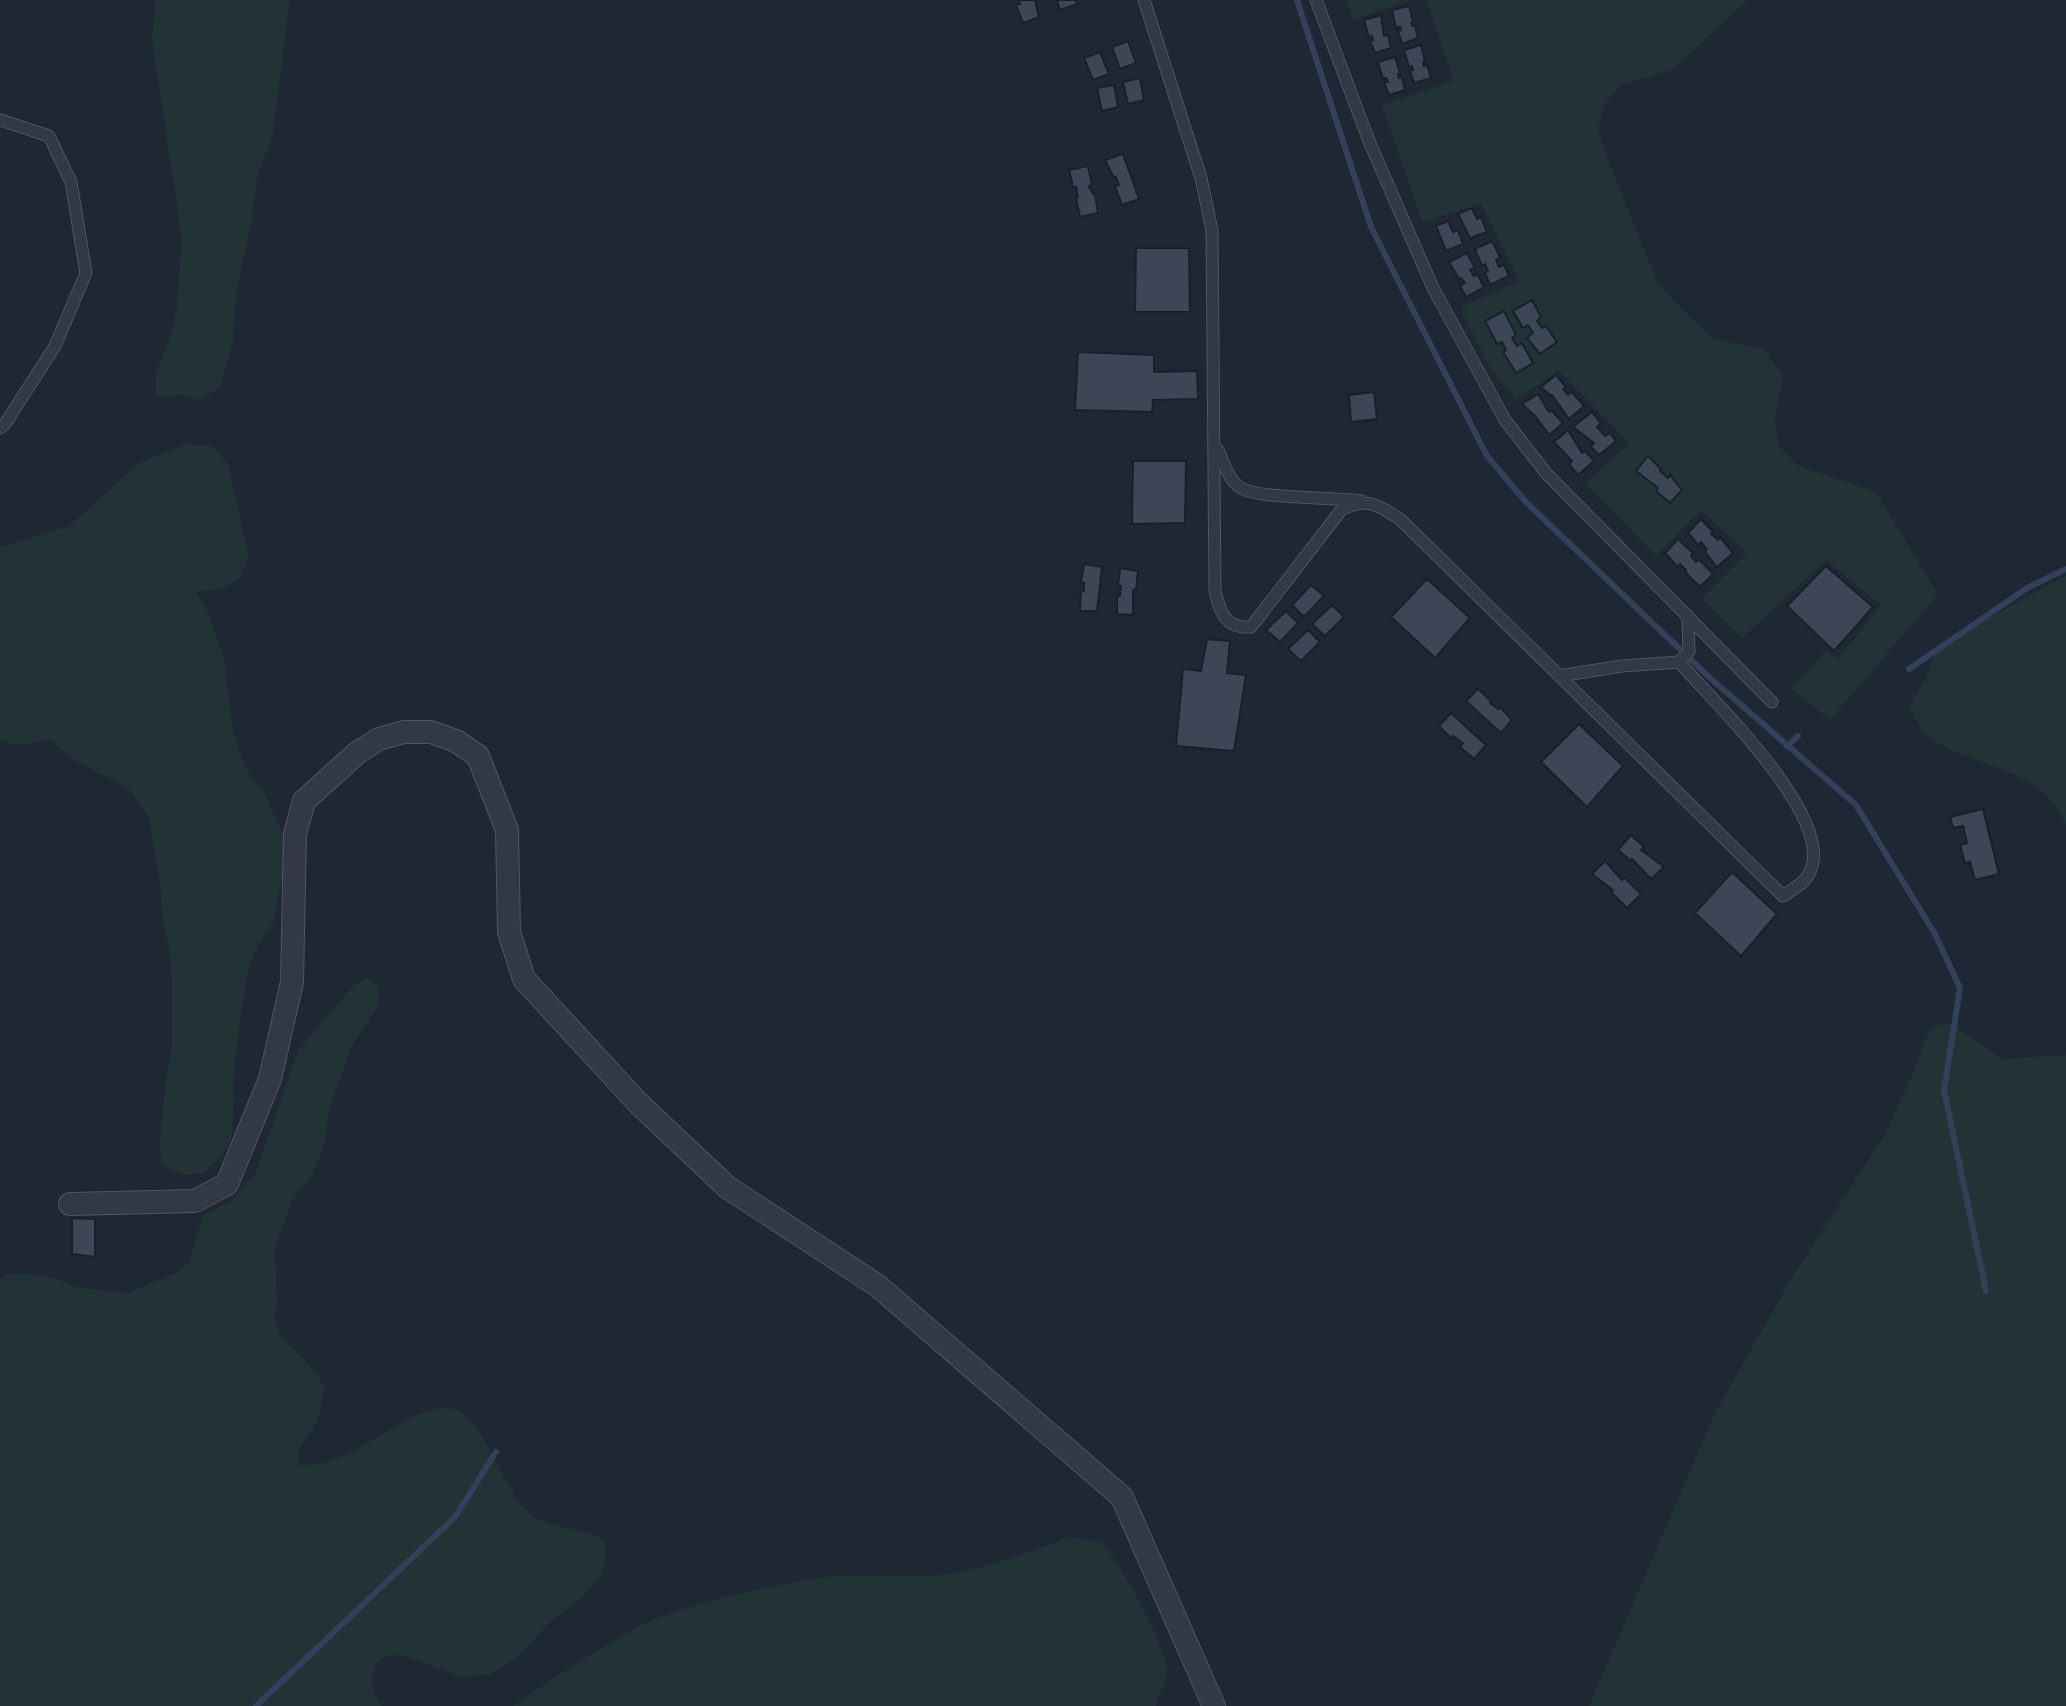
<svg xmlns="http://www.w3.org/2000/svg" width="2066" height="1706" viewBox="0 0 2066 1706" font-family="Mulish,sans-serif">
	<rect width="100%" height="100%" fill="#1f2634"/>
	<path fill="#223336" d="M155,0H290L273,134L257,177L251,225L236,295L233,342L220,388L200,400L180,395L156,398V373L173,328L177,305L182,239L152,41Z
		M1347,0H1411L1353,20Z
		M1426,0H1748L1673,69L1620,86L1604,105L1598,129L1605,152L1658,284L1711,338L1764,349L1783,377L1775,420L1779,446L1798,466L1876,492L1938,594L1830,720L1792,689L1826,650L1838,659L1881,605L1826,560L1742,638L1702,598L1747,553L1701,510L1656,556L1585,483L1629,443L1559,371L1516,400L1489,366L1460,308L1519,281L1481,204L1422,222L1382,105L1454,81Z
		M186,444L212,446L228,464L249,557L240,578L221,589L196,592L208,612L224,657L233,731L241,756L251,777L266,796L283,835V872L274,921L255,951L247,974L235,1057L232,1137L228,1147L204,1173L183,1175L163,1165L159,1147L166,1079L172,1048V983L169,948L162,915L160,883L148,816L129,789L74,760L51,740L17,745L0,740V547L69,526L139,463Z
		M2066,576V826C2044,765 1974,770 1929,737C1920,731 1915,716 1909,706L1927,676L1937,646Z
		M366,977L379,988L378,1006L351,1047L329,1111L325,1144L311,1176L292,1201L275,1248L277,1305L275,1320L281,1336L317,1374L325,1389L318,1420L300,1447L298,1465C352,1473 414,1395 456,1410C483,1419 502,1485 525,1509C548,1532 577,1524 604,1540L606,1557L602,1574L581,1599L553,1619L519,1655L491,1675L459,1676L399,1654L382,1658C367,1678 369,1685 382,1706H0V1283L5,1274H30L54,1278L76,1287L128,1293L176,1273L189,1262L203,1215L233,1200L255,1174L298,1051L352,987Z
		M1950,1023L2003,1059L2066,1055V1706H1589L1715,1413L1792,1277L1884,1136L1913,1073L1925,1040L1934,1026Z
		M1069,1537L1102,1542C1119,1562 1167,1646 1167,1670C1167,1682 1158,1695 1156,1706H513C551,1679 590,1654 631,1631C677,1605 754,1590 806,1580C847,1572 887,1578 928,1576C975,1574 1025,1554 1069,1537Z"/>
	<g fill="none" stroke-linecap="round" stroke-linejoin="round">
		<path stroke="#32405b" stroke-width="6" d="M1297,0L1371,227L1487,456L1526,502L1709,677L1856,805L1935,934L1960,988L1944,1090L1986,1291
			M1909,669L2027,588L2066,569
			M1787,746L1798,736
			M256,1706L455,1517L496,1452"/>
	</g>
	<path fill="#3d4657" stroke="#1a1f2b" stroke-width="2" d="M1018,0H1035L1039,17L1023,23L1016,5L1020,4Z
		M1057,0H1076L1077,4L1060,10Z
		M1409,6L1413,22L1411,23L1412,26H1415L1418,38L1402,44L1398,31L1401,30L1400,27L1396,28L1392,10Z
		M1381,15L1384,36L1388,35L1391,48L1375,53L1370,40H1373L1372,36L1369,37L1364,20Z
		M1128,41L1136,63L1120,69L1112,47Z
		M1421,45L1425,61L1423,62L1424,66L1427,65L1431,78L1414,83L1410,70H1413L1412,66L1409,67L1404,50Z
		M1100,52L1109,74L1093,80L1084,58Z
		M1395,57L1400,73L1398,74L1399,78L1402,77L1405,90L1389,95L1384,82H1388L1386,78L1383,79L1378,62Z
		M1140,78L1144,100L1128,104L1123,82Z
		M1114,85L1118,107L1102,111L1097,88Z
		M1123,154L1139,199L1122,205L1115,186L1119,185L1116,177L1114,178L1105,160Z
		M1088,166L1092,185L1089,186L1093,194H1095L1098,213L1080,217L1076,198L1078,197L1076,187H1073L1069,170Z
		M1472,208L1477,219L1481,217L1487,232L1470,238L1458,214Z
		M1448,221L1453,232L1458,230L1463,244L1446,251L1436,226Z
		M1492,241L1500,257L1496,260L1499,267L1504,265L1509,276L1490,285L1485,273L1488,271L1485,264L1482,266L1475,249Z
		M1136,248H1189L1190,312H1135Z
		M1467,253L1475,268L1470,270L1474,276L1477,274L1484,287L1466,297L1460,286L1465,283L1461,278L1459,279L1449,262Z
		M1532,300L1541,317L1537,321L1542,328L1546,326L1557,342L1540,354L1527,338L1533,333L1528,325L1523,328L1513,311Z
		M1504,311L1516,335L1512,338L1517,346L1522,343L1533,363L1516,373L1503,352L1506,350L1502,342L1497,344L1485,321Z
		M1078,352L1154,355V372L1197,371L1198,399L1153,400L1152,412L1075,410Z
		M1556,375L1566,387L1563,389L1568,395L1572,392L1584,406L1569,419L1552,395L1551,396L1541,387Z
		M1374,392L1377,419L1351,422L1349,395Z
		M1538,394L1549,412L1552,411L1563,423L1549,435L1535,416L1522,404Z
		M1592,412L1601,423L1597,427L1605,436L1610,433L1616,441L1599,455L1591,447L1594,443L1573,427Z
		M1568,430L1582,453L1585,451L1594,461L1578,475L1569,464L1572,461L1554,442Z
		M1648,456L1661,469L1660,471L1668,478L1670,475L1682,490L1670,503L1656,491L1658,488L1636,471Z
		M1133,461H1186L1185,523L1132,524Z
		M1701,519L1713,532L1711,534L1718,540L1720,537L1733,553L1717,567L1705,552L1707,549L1701,542L1698,545L1688,533Z
		M1678,539L1693,553L1691,556L1696,562L1699,559L1713,574L1700,587L1685,572L1686,570L1680,564L1678,567L1665,553Z
		M1084,564L1102,567L1097,611H1080L1081,592L1084,591V583H1081Z
		M1826,566L1873,607L1834,651L1787,606Z
		M1120,568L1138,571L1136,589L1133,590V615L1117,614V596H1120L1121,586H1118Z
		M1427,579L1470,618L1435,658L1391,617Z
		M1311,585L1324,596L1304,617L1292,605Z
		M1332,605L1344,617L1325,636L1312,624Z
		M1286,611L1298,623L1280,642L1266,630Z
		M1308,630L1320,642L1301,661L1288,649Z
		M1207,639L1230,641L1227,673L1246,675L1234,751L1176,746L1183,669L1201,671Z
		M1478,689L1491,701L1490,703L1498,709L1500,707L1512,720L1501,733L1466,701Z
		M1451,713L1486,745L1474,759L1460,747L1463,743L1453,736L1452,739L1439,726Z
		M1579,724L1623,766L1587,807L1541,762Z
		M1983,809L1999,874L1975,880L1970,862L1965,863L1960,845L1967,843L1963,826L1953,828L1950,817Z
		M1631,835L1644,847L1641,850L1664,867L1651,879L1632,859L1631,861L1618,850Z
		M1605,861L1622,880L1624,877L1641,894L1627,908L1611,892L1613,890L1592,874Z
		M1732,872L1777,914L1741,956L1695,913Z
		M72,1218L95,1219V1257L72,1254Z"/>
	<g fill="none" stroke-linecap="round" stroke-linejoin="round">
		<g stroke="#505563" stroke-width="13">
			<path id="lane" d="M1144,0L1201,178L1212,230L1215,591C1220,613 1226,629 1251,627L1342,509C1369,497 1377,505 1400,519L1783,896C1793,889 1805,883 1810,872C1836,818 1713,701 1679,662
				M1316,0L1369,141L1433,288L1505,420L1546,473L1772,702
				M0,120L49,136L71,182L86,273L55,346L5,424L0,428
				M1218,450C1224,463 1228,480 1241,488C1259,499 1334,497 1361,501
				M1559,676L1622,666L1679,662L1689,652L1688,616"/>
		</g>
		<g stroke="#505563" stroke-width="24">
			<path id="street" d="M70,1204L195,1201L227,1184L270,1079L292,982L295,834L304,801L357,753L379,739L404,732H431L456,741L478,756L507,830L509,932L524,979L638,1103L727,1187L878,1286L1122,1497L1214,1706"/>
		</g>
		<use href="#lane" stroke="#323845" stroke-width="11"/>
		<use href="#street" stroke="#323845" stroke-width="22"/>
	</g>
</svg>
